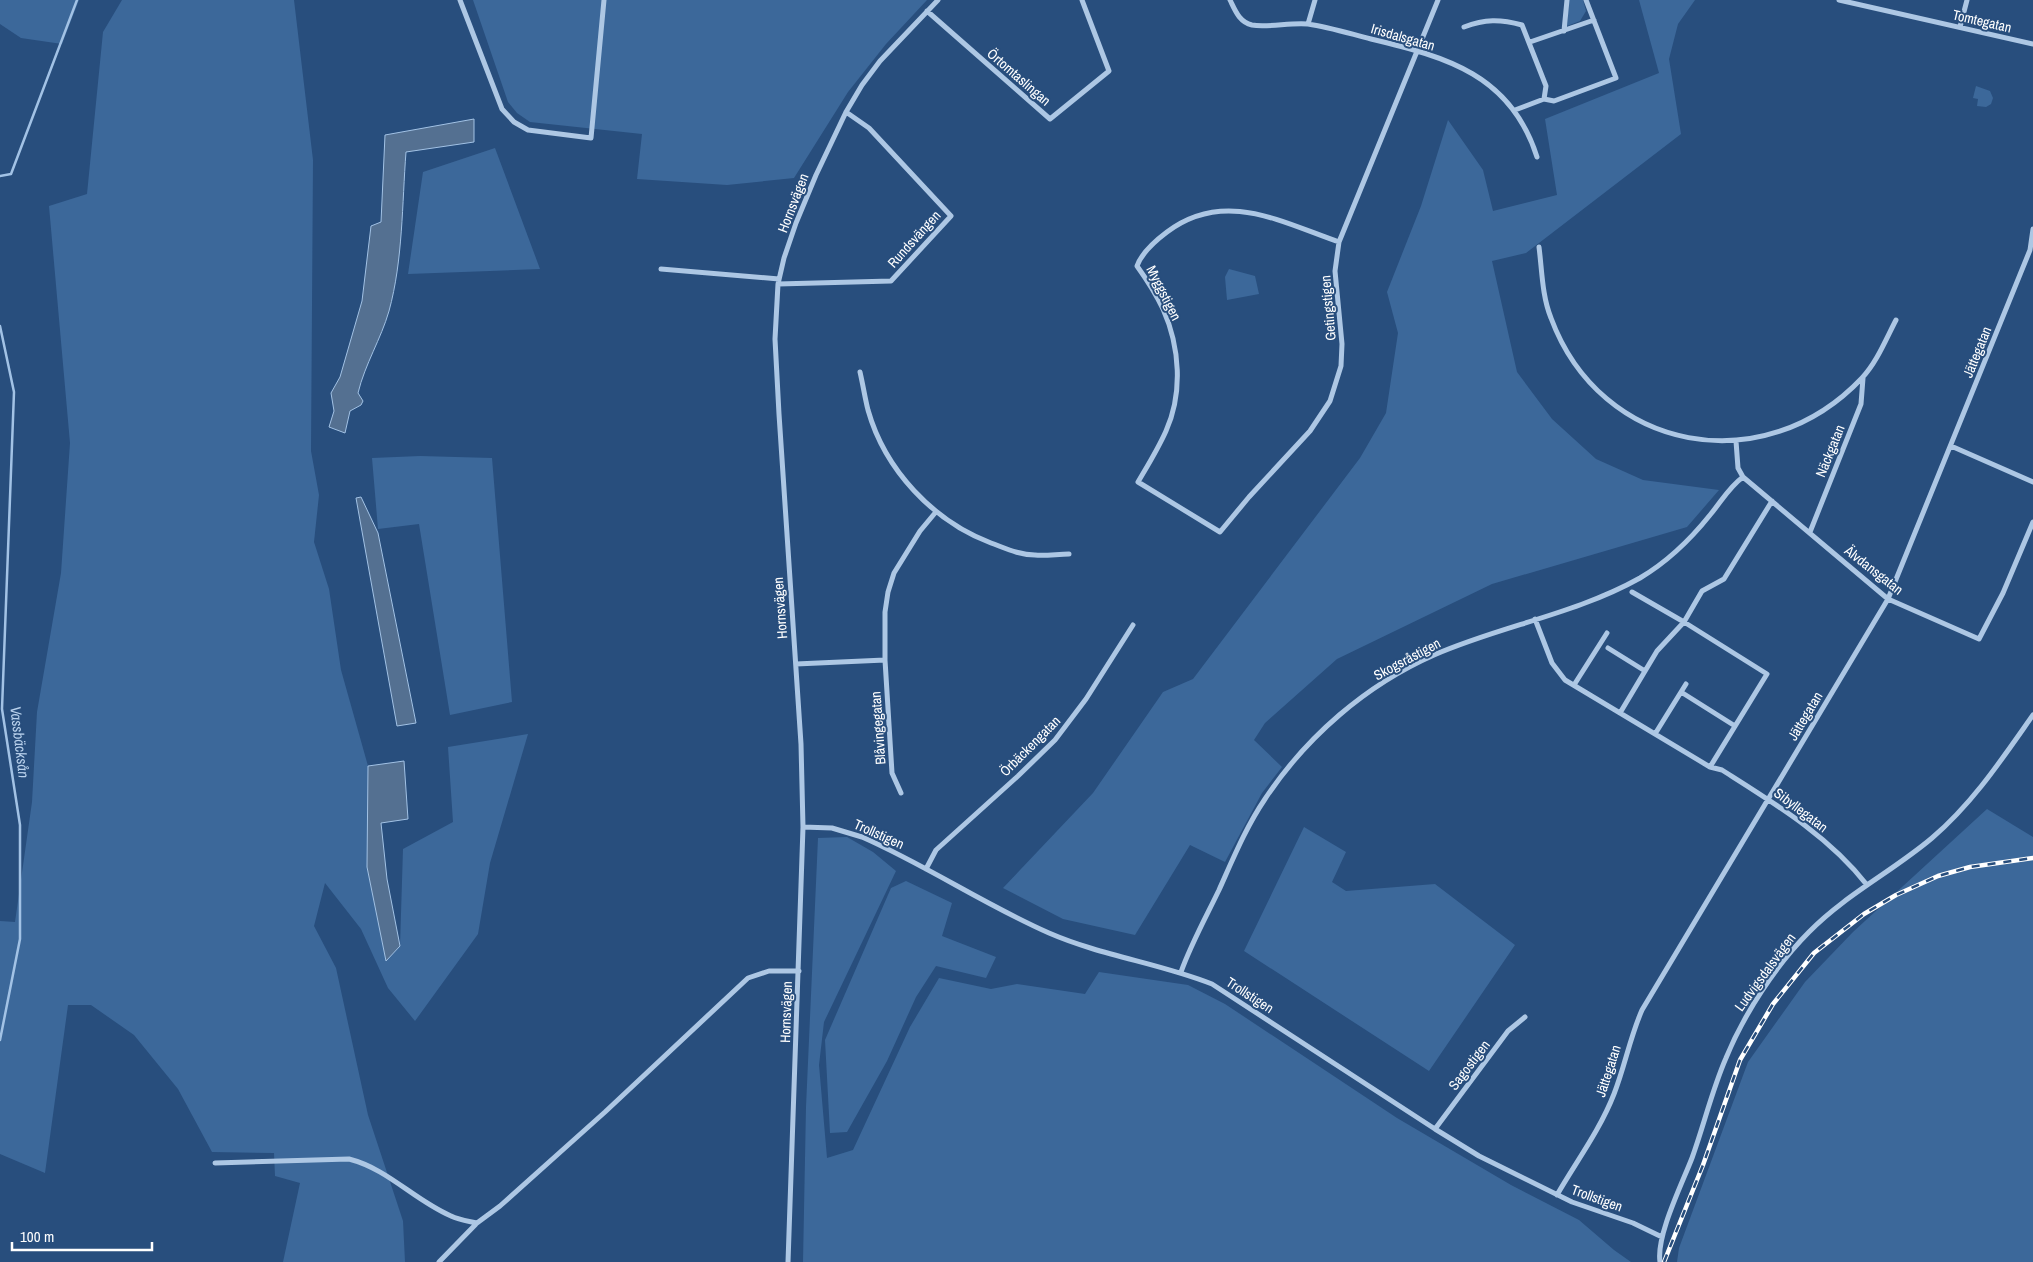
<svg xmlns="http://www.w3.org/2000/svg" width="2033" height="1262" viewBox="0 0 2033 1262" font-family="'Archivo Narrow',sans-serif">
	<rect width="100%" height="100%" fill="#284e7d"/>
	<path fill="#3c689a" d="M0,0H79L62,44L21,38L0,24Z
		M122,0H294L313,160L311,451L319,495L314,542L329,589L341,670L368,766L367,867L386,961L400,946L403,849L453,822L448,747L528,734L490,863L478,934L415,1021L388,988L361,929L325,883L314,926L336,968L368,1115L403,1221L405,1262H283L300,1183L275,1176L274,1153L212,1152L178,1089L134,1035L91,1005H68L45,1173L0,1154V921L15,922L32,802L37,712L61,573L70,443L49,206L87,194L103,32Z
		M473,0H927L886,44L848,92L794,178L727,185L637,179L642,134L530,122L517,113L508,102Z
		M1569,0H1583L1586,11L1580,21L1567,26Z
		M1639,0H1695L1678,24L1669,59L1681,134L1526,253L1492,261L1517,372L1552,419L1596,459L1643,480L1719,490L1687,527L1492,584L1337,659L1265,723L1254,740L1282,767L1262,793L1225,862L1190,845L1135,935L1063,919L1003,888L1093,793L1163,692L1193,679L1360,458L1386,413L1398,333L1387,292L1421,206L1448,120L1483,170L1493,211L1557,195L1545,119L1659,73Z
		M1976,86L1990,91L1993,98L1991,104L1986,107L1977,106L1978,99L1973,98Z
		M495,148L540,269L408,274L423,172Z
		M1229,269L1255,276L1259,294L1227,300L1225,277Z
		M420,456L492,458L512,702L450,715L419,524L378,529L372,458Z
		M1987,809L2033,837V1262H1677L1679,1248L1748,1062L1805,982L1853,932Z
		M1304,827L1346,852L1332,882L1346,891L1435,884L1515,945L1429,1071L1244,951Z
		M847,837L873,852L896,871L824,1022L819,1065L827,1158L853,1150L910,1027L939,978L991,989L1017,984L1085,994L1099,972L1188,985L1225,1004L1397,1118L1511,1185L1579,1220L1614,1250L1631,1262H803L806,1107L818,838Z
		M906,881L952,903L942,936L996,957L986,978L936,966L916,997L887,1061L847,1132L830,1133L825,1040L891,888Z"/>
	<path fill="#547091" stroke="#a2c2e5" d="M474,119V142L406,152C402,204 403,260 389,311C381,339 365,364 358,393L363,401L361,405L350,411L345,433L329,427L334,411L331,393L340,377L362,301L371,226L381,222L385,135Z
		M361,497L378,533L416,723L397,726L356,498Z
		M404,761L408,819L381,823L387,879L400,946L386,961L367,867L368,766Z"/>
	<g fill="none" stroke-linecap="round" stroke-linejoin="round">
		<path stroke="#a2c2e5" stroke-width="2.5" d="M0,176L11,174L77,0
			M0,326L14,392L2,709L20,825V939L0,1040"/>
		<path stroke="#adc7e4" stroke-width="5" d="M460,0L502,109L514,122L528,130L591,138L604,0
			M1230,0C1235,10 1239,22 1252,25C1267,28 1292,22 1308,24C1329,27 1351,34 1371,39C1447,57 1511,75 1537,157
			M1839,0L2033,44
			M927,11L1050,119L1109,71L1082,0
			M1308,24L1315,0
			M1464,27C1485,19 1500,19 1522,25L1546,86L1544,99
			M1960,27L1967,0
			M1564,31L1567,0
			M1530,42L1594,20
			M1515,110L1544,99L1554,101L1616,78L1586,0
			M1339,242C1281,222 1224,189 1167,232C1155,241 1142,252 1137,266C1147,280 1156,294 1163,309C1180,347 1183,393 1166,431C1158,449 1148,465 1138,482L1220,532L1249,497L1310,431L1330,401L1341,366L1342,344L1335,271L1339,242L1438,0
			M1539,247C1542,270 1542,296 1551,318C1601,453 1764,482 1862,378C1877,362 1886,339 1896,320
			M661,269L779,279
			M778,284L891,281L951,216L869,128L846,112
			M860,372C863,385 865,398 868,410C885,470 933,521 991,543C1005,548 1019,555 1035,555C1046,556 1058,554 1069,554
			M1736,441L1738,468L1743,477L1888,599L1979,639L2003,593L2033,522
			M1951,446L2033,482
			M1810,532L1861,404L1863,378
			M1632,592L1684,622L1702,591L1724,579L1772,501
			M1535,619L1552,663L1565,680L1710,767L1722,770C1774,803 1829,836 1867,885
			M1608,648L1645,671
			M796,664L885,660
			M1574,685L1607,633
			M1681,692L1735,726
			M1620,713L1657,651L1684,622L1767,674L1710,767
			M1655,734L1686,684
			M901,793L892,773L885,660V612L888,592L894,573L920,531L935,513
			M803,827L832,828L862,837C926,865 985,905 1049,933C1102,956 1159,963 1212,984L1435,1129L1479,1156L1572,1202L1633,1223L1662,1237
			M926,869L936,850L1018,776L1055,740L1086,699L1133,625
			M1181,972C1191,944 1206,917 1219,890C1233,859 1246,827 1265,799C1306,737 1366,685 1434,655C1500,626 1576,614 1640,578C1667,562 1690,540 1710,515C1721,502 1729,487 1743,477
			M1435,1129L1508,1031L1525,1017
			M215,1163L349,1159C388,1169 414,1200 451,1216C459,1220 468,1221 477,1223
			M1557,1195C1576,1162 1600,1130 1614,1094C1625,1066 1630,1037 1642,1010L1888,599L2030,250L2033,229
			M439,1262L477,1223L500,1206L605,1112L748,978L769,971H799
			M788,1262L803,827L801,744L779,414L775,339L778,284L784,258L796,223L816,175L846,112L862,85L880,61L938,0
			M1660,1262C1656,1236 1682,1184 1692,1158C1704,1125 1712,1090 1726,1058C1744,1014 1776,965 1809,932C1845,895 1893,871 1932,838C1973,803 2002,759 2033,715"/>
		<g stroke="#fff" stroke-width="4.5">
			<path id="rail" d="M1664,1262L1703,1165L1740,1060L1773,1004L1814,953L1864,914L1896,895L1938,876L1970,867L2033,858"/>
		</g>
		<use href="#rail" stroke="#284e7d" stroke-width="2.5" stroke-dasharray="8" stroke-linecap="butt"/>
	</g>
	<g text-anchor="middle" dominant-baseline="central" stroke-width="4" stroke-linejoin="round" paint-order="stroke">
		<g font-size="14" fill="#fff" stroke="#284e7d">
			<text transform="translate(1982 21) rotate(13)">Tomtegatan</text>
			<text transform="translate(1403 37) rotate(16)">Irisdalsgatan</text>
			<text transform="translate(1019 77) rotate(41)">Örtomtaslingan</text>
			<text transform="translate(793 203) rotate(-69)">Hornsvägen</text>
			<text transform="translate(914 239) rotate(-48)">Rundsvängen</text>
			<text transform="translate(1164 293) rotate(63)">Myggstigen</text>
			<text transform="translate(1328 308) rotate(-95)">Getingstigen</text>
			<text transform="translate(1977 352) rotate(-68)">Jättegatan</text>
			<text transform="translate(1830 451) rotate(-68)">Näckgatan</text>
			<text transform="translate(1874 570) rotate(38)">Älvdansgatan</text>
			<text transform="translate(780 608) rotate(-94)">Hornsvägen</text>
			<text transform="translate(1407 659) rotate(-28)">Skogsråstigen</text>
			<text transform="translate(1805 716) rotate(-59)">Jättegatan</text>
			<text transform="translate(878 728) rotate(-94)">Blåvingegatan</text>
			<text transform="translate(1030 746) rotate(-45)">Örbäckengatan</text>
			<text transform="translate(1801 810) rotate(37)">Sibyllegatan</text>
			<text transform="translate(879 834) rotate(24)">Trollstigen</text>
			<text transform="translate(1765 972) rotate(-54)">Ludvigsdalsvägen</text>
			<text transform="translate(1250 995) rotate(33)">Trollstigen</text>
			<text transform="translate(786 1012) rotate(-88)">Hornsvägen</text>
			<text transform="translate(1469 1065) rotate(-53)">Sagostigen</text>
			<text transform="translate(1608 1071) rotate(-72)">Jättegatan</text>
			<text transform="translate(1597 1198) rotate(20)">Trollstigen</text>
		</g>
		<g font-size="15" font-style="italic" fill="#b9d1ec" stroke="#284e7d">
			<text transform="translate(20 742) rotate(83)">Vassbäcksån</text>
		</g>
	</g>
	<path d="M12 1242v8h140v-8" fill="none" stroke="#ffffff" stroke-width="2.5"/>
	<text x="20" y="1242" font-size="15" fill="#ffffff" stroke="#284e7d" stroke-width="4" paint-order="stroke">100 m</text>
</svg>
